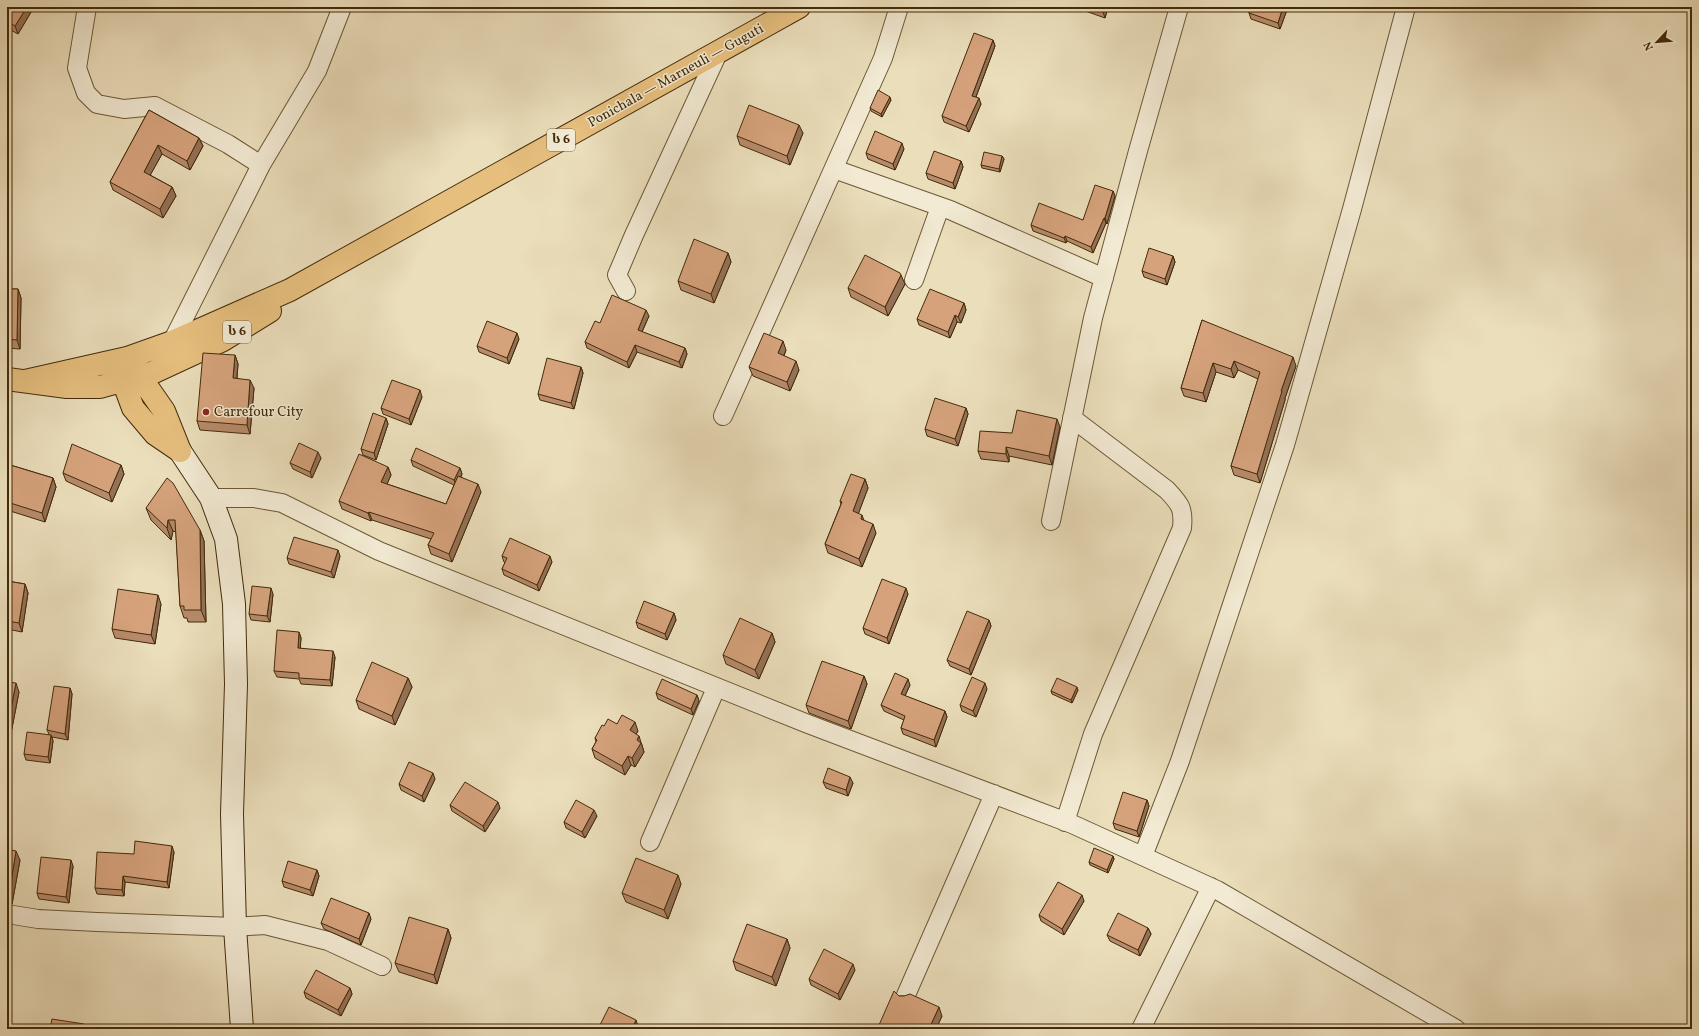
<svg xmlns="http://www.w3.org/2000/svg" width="1699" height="1036" viewBox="0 0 1699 1036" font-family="Vollkorn,'Noto Serif Georgian',serif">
	<rect width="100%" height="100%" fill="#ebdebb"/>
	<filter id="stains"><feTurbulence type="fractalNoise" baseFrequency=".005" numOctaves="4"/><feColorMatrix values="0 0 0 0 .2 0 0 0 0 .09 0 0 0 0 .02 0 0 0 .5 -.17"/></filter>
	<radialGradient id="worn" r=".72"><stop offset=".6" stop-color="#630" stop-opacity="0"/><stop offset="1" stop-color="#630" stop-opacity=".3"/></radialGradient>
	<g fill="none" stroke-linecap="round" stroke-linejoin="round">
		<g stroke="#6d5836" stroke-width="20">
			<path id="street" d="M87,7L77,68L86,93L97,104L124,109L155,106L228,144L261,165
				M834,169L950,210L1104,278
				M914,280L940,207
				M626,291L617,275L634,235L718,53
				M172,342L261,165L317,71L342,7
				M723,416L883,58L899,7
				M211,498H254L282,503L379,551L808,724L1072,824L1217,890L1456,1029
				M1051,521L1093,318L1138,151L1179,7
				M1065,822L1093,734L1182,528C1184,508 1180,504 1167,490L1072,418
				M650,842L716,688
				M1143,856L1180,761L1285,445L1352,209L1406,7
				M7,914L38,919L97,922L235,927L265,925L328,941L382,966
				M906,995L994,794
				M1141,1029L1211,887"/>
		</g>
		<g stroke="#432b09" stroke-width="24">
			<path id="secondary" d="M180,451L211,498L226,539L234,604L236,684L232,814L235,927L242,1029"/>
		</g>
		<g stroke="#432b09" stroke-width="24">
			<path id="highway" d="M133,365L142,376L146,385L164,411L180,451
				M125,367L123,381L133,408L155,434L180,451
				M7,379L67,387H100L154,372L223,340L270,311
				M25,381L127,358L172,342L290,290L799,7"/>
		</g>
		<use href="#street" stroke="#f2ead3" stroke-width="18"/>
		<use href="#secondary" stroke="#f2ead3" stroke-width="22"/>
		<use href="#highway" stroke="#e6bf7e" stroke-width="22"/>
	</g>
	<path fill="#b78b6b" stroke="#432b09" d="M7,7H34L18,34L7,28Z
		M1076,7H1108L1105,18L1077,8Z
		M1250,7H1288L1280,29L1251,19L1249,13Z
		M993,40L995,46L976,97L981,104L969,132L944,122L942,116Z
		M891,100L882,117L871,111L870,108Z
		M149,110L199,138L203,146L190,170L162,154L150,175L172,187L176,196L163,218L113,190L110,182Z
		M803,133L790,165L740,145L737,136Z
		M904,149L895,170L868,159L866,153Z
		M1002,156L1004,159L1000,172L982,168L981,165Z
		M961,161L963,167L955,189L928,179L926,173Z
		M1113,191L1115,196L1107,224L1106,223L1093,253L1067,241L1066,243L1033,231L1031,225L1083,220Z
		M728,253L731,262L714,303L681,290L678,281Z
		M1173,256L1175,262L1167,285L1144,277L1142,271Z
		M905,284L888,316L851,297L848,288Z
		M7,289H18L21,298L20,349L7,348Z
		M964,303L966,310L961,323L957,322L950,338L919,325L917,319Z
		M649,316L642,332L685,348L687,354L682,368L637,352L629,368L587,348L585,342L600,323Z
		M1202,320L1296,366L1285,398V400L1260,483L1234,475L1231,466L1258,379L1238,370L1234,378L1216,372L1206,402L1184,396L1181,388Z
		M519,339L509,364L479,352L477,346Z
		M786,350L784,356L799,370L790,391L753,376L749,367Z
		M235,355L238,364L237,378L254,388L250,434L200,430L197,421Z
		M581,367L583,373L574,409L540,400L538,394Z
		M422,397L411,425L383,414L381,408Z
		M966,408L968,414L958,446L927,436L925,429Z
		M386,418L388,424L376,460L363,455L361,449Z
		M1060,427L1052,465L1009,456V462L981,459L978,451L1012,433Z
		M321,458L312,478L293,469L290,463Z
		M411,460L460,468L462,474L461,477L481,492L452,562L431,554L428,545L431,539L372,520L371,521L342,509L339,501L388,467L391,475L387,484L446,504L454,485L413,466Z
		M7,464L53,478L56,487L45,522L7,510Z
		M121,465L124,474L112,502L66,481L63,473Z
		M865,479L868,488L858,514L876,533L862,567L828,553L825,544L841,504L840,501Z
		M146,508L200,530L204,541L206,622H188L187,618H184L180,606L176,532L173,531L171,540L151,520Z
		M340,556L334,578L289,564L287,558Z
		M502,556L552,562L539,591L504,575L502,569L505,563L504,562Z
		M7,581L25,584L28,593L22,632L7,629Z
		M273,594L270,622L251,620L249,614Z
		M908,594L889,644L865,634L863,628Z
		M161,604L155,644L115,638L112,629Z
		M674,613L676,620L667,640L638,628L636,622Z
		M989,620L991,626L971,675L950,666L947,660Z
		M299,632L301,638L300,648L335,657L332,686L301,684L299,679L277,677L274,671Z
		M772,633L775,642L759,679L726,664L723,655Z
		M864,676L867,684L851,729L809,713L806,705Z
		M408,678L412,687L395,725L359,709L356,700Z
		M7,682L19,692L11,733L7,732Z
		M910,685L905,696L945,711L947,717L936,747L903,734L901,728L904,720L884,711L881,705Z
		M70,688L72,694L68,740L52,737L53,741L50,763L26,760L24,754L49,734L47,730Z
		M987,689L976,717L962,711L960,705Z
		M1078,690L1072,703L1052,694L1051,691Z
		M656,693L697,695L699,701L693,715L658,699Z
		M617,724L638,731L636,734L642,745L644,752L635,767L631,765L625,775L595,758L592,749L596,742L595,738L604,726Z
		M435,779L424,802L401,790L399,784Z
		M823,782L853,783L848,796L826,788Z
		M1147,800L1149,806L1139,837L1115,829L1113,823Z
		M450,805L500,808L485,832L452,811Z
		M597,816L585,838L566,828L564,822Z
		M7,849L20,860L12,904L7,903Z
		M174,852L169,888L125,882L124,896L97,894L95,888L134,854Z
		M1113,856L1114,859L1108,873L1090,865L1089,862Z
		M73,866L69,903L39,899L37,893Z
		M317,870L319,876L313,896L284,887L282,881Z
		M681,884L668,919L626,902L622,893Z
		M1084,901L1064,935L1041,921L1039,915Z
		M371,919L361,945L324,929L321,923Z
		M1148,928L1151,934L1140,956L1110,941L1107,935Z
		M448,929L451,938L437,984L399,972L395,963Z
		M787,939L790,948L776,986L736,970L733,961Z
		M855,970L840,1000L811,985L809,979Z
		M350,988L352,994L341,1016L306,998L304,992Z
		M899,996H904L942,1016L936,1029H880L879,1025Z"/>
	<path fill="#957157" stroke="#432b09" d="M27,7H34L18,34L15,26Z
		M1104,7H1108L1105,18L1103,12Z
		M1283,7H1288L1280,29L1278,23Z
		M993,40L995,46L974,102L972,96Z
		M890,97L891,100L882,117L881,114Z
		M979,98L981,104L969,132L966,126Z
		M799,125L803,133L790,165L787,156Z
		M199,138L203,146L190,170L187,161Z
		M902,143L904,149L895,170L893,164Z
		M158,145L162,154L147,181L144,172Z
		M1002,156L1004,159L1000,172L999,169Z
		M961,161L963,167L955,189L953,183Z
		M172,187L176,196L163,218L160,209Z
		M1113,191L1115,196L1107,224L1105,218Z
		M1104,218L1106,223L1093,253L1091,247Z
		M1065,236L1067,241L1066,243L1064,238Z
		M728,253L731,262L714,303L711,294Z
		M1173,256L1175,262L1167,285L1165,279Z
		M901,275L905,284L888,316L885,307Z
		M18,289L21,298L20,349L17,340Z
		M964,303L966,310L961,323L958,317Z
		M646,310L649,316L640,336L638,330Z
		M955,315L957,322L950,338L948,332Z
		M517,333L519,339L509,364L507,358Z
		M783,341L786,350L781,362L778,353Z
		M635,345L637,352L629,368L627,362Z
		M685,348L687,354L682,368L679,362Z
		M235,355L238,364L236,387L233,378Z
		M1293,357L1296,366L1285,398V400L1260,483L1257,474L1281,391Z
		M796,361L799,370L790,391L787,382Z
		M1234,361L1238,370L1234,378L1231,369Z
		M1213,363L1216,372L1206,402L1203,393Z
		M581,367L583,373L574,409L571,403Z
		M250,380L254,388L250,434L247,425Z
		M420,390L422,397L411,425L409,419Z
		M966,408L968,414L958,446L955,439Z
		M386,418L388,424L376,460L374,453Z
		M1057,419L1060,427L1052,465L1049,456Z
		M1006,447L1009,456V462L1006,454Z
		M318,452L321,458L312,478L310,472Z
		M121,465L124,474L112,502L109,493Z
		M388,467L391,475L384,491L381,482Z
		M460,468L462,474L456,486L454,480Z
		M53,478L56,487L45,522L42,513Z
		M865,479L868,488L856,520L853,511Z
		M478,484L481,492L452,562L449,554Z
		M369,512L372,520L371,521L368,513Z
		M862,515L865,523L861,519Z
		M168,520L173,531L171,540L167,528Z
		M873,524L876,533L862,567L859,559Z
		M200,530L204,541L206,622L201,610Z
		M338,550L340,556L334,578L331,572Z
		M550,556L552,562L539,591L537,585Z
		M25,584L28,593L22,632L19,623Z
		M271,588L273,594L270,622L267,616Z
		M906,588L908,594L889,644L887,638Z
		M158,595L161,604L155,644L151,635Z
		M674,613L676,620L667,640L665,634Z
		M989,620L991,626L971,675L969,669Z
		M299,632L301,638L300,654L298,648Z
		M772,633L775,642L759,679L755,670Z
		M333,651L335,657L332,686L330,680Z
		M864,676L867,684L851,729L848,721Z
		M408,678L412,687L395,725L392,716Z
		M908,679L910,685L903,700L901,694Z
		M16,683L19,692L11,733L8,724Z
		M985,683L987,689L976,717L973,711Z
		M1077,687L1078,690L1072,703L1071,700Z
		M70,688L72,694L68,740L65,734Z
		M697,695L699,701L693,715L691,709Z
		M945,711L947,717L936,747L934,740Z
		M635,722L638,731L633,739L630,730Z
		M51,735L53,741L50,763L48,757Z
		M639,736L644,752L635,767L632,758L637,740Z
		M628,756L631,765L625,775L622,766Z
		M433,773L435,779L424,802L422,796Z
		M850,777L853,783L848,796L846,790Z
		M1147,800L1149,806L1139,837L1137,831Z
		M498,802L500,808L485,832L483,826Z
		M594,810L597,816L585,838L582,832Z
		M172,846L174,852L169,888L167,882Z
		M16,851L20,860L12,904L9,895Z
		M1113,856L1114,859L1108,873L1107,870Z
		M71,860L73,866L69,903L66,897Z
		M317,870L319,876L313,896L310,890Z
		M678,875L681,884L668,919L664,910Z
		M123,876L125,882L124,896L122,890Z
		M1082,895L1084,901L1064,935L1062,929Z
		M369,913L371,919L361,945L359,939Z
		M1148,928L1151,934L1140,956L1138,950Z
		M448,929L451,938L437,984L434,975Z
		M787,939L790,948L776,986L772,977Z
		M853,964L855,970L840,1000L838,994Z
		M350,988L352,994L341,1016L338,1010Z
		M939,1007L942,1016L936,1029H929Z
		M636,1020L639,1029H632Z"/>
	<path fill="#d5a27c" stroke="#432b09" d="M7,7H27L15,26L7,21Z
		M1090,7H1104L1103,12Z
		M1250,7H1283L1278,23L1249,13Z
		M974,33L993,40L972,96L979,98L966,126L942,116Z
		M878,90L890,97L881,114L870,108Z
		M749,105L799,125L787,156L737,136Z
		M149,110L199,138L187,161L158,145L144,172L172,187L160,209L110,182Z
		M875,131L902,143L893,164L866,153Z
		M934,151L961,161L953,183L926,173Z
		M984,152L1002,156L999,169L981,165Z
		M1095,185L1113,191L1105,218H1104L1091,247L1065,236L1064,238L1031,225L1039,203L1083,220Z
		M694,239L728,253L711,294L678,281Z
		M1149,248L1173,256L1165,279L1142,271Z
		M865,255L900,273L901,275L885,307L848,288Z
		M7,289H18L17,340L7,339Z
		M930,289L964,303L958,317L955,315L948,332L917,319Z
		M612,295L646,310L638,330L685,348L679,362L635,345L627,362L585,342L595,321L600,323Z
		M1202,320L1293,357L1281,391H1282L1257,474L1231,466L1260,372L1234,361L1231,369L1213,363L1203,393L1181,388Z
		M487,321L517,333L507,358L477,346Z
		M764,333L783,341L778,353L796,361L787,382L749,367Z
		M203,353L235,355L233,378L250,380L247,425L197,421Z
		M547,358L581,367L571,403L538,394Z
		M392,380L420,390L409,419L381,408Z
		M935,398L966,408L955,439L925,429Z
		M1017,410L1057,419L1049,456L1006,447V454L978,451L980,431L1012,433Z
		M373,413L386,418L374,453L361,449Z
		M299,443L318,452L310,472L290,463Z
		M72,444L121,465L109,493L63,473Z
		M416,448L460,468L454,480L411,460Z
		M359,454L388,467L381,482L446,504L458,476L478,484L449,554L428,545L434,533L369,512L368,513L339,501Z
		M7,464L53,478L42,513L7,502Z
		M851,474L865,479L853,511L862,515L861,519L873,524L859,559L825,544L842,502L840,501Z
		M167,478L173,483L200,530L201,610H184V606H180L175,520H168L167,528L146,508Z
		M294,537L338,550L331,572L287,558Z
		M510,538L550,556L537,585L502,569L507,558L502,556Z
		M882,579L906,588L887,638L863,628Z
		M7,581L25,584L19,623L7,621Z
		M252,586L271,588L267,616L249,614Z
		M118,589L158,595L151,635L112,629Z
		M644,601L674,613L665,634L636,622Z
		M967,611L989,620L969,669L947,660Z
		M740,618L772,633L755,670L723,655Z
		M277,630L299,632L298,648L333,651L330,680L299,678V673L274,671Z
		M822,661L864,676L848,721L806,705Z
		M372,662L408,678L392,716L356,700Z
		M895,673L908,679L901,694L945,711L934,740L901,728L905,716L881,705Z
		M972,677L985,683L973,711L960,705Z
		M1057,678L1077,687L1071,700L1051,691Z
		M662,679L697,695L691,709L656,693Z
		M7,682L16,683L8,724H7Z
		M54,686L70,688L65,734L47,730Z
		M622,715L635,722L630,730L639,736L637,740L641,743L632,758L628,756L622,766L592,749L597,740L595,738L602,725L604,726L608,719L617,724Z
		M27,732L51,735L48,757L24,754Z
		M409,762L433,773L422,796L399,784Z
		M828,768L850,777L846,790L823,782Z
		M465,782L498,802L483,826L450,805Z
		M1123,792L1147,800L1137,831L1113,823Z
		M576,800L594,810L582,832L564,822Z
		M135,841L172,846L167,882L123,876L122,890L95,888L97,852L134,854Z
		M1094,848L1113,856L1107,870L1089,862Z
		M7,849L16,851L9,895H7Z
		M41,857L71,860L66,897L37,893Z
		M636,858L678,875L664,910L622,893Z
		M288,861L317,870L310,890L282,881Z
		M1058,882L1082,895L1062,929L1039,915Z
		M331,898L369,913L359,939L321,923Z
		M1118,913L1148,928L1138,950L1107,935Z
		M409,917L448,929L434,975L395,963Z
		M747,924L787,939L772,977L733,961Z
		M824,949L853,964L838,994L809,979Z
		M316,970L350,988L338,1010L304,992Z
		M894,991L899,996H904L910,994L939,1007L929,1029H888L879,1025Z
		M609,1007L636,1020L632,1029H598Z
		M52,1019L84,1024L83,1029H50Z
		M293,1028V1029H274Z"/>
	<circle fill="#8f2418" stroke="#f2ead3" stroke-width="1.5" cx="206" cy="412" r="4"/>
	<g text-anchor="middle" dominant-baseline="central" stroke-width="3" stroke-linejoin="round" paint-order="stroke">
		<g fill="#f2ead3" stroke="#786446" stroke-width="1">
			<rect x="547" y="129" width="28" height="22" rx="3"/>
			<rect x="223" y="321" width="28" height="22" rx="3"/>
		</g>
		<g font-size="13" font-weight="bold" fill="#432b09">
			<text x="561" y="140">ს 6</text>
			<text x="237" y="332">ს 6</text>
		</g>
		<g font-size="14" fill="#432b09" stroke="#f2ead3">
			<text transform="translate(676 76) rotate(-29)">Ponichala — Marneuli — Guguti</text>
		</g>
		<g font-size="14" fill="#432b09" stroke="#f2ead3" text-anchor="start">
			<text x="214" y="412">Carrefour City</text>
		</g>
	</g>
	<rect width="1699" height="1036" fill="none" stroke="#ebdebb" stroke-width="24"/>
	<rect x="8" y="8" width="1683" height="1020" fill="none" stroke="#432b09" stroke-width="2"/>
	<rect x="12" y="12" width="1675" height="1012" fill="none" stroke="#432b09"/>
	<g transform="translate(1657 42) rotate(244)" stroke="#f2ead3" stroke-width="3" paint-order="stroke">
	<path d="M0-3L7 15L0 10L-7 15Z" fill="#432b09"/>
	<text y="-6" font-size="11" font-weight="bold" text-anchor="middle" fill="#432b09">N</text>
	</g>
	<rect width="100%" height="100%" filter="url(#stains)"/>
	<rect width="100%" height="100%" fill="url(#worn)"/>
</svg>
